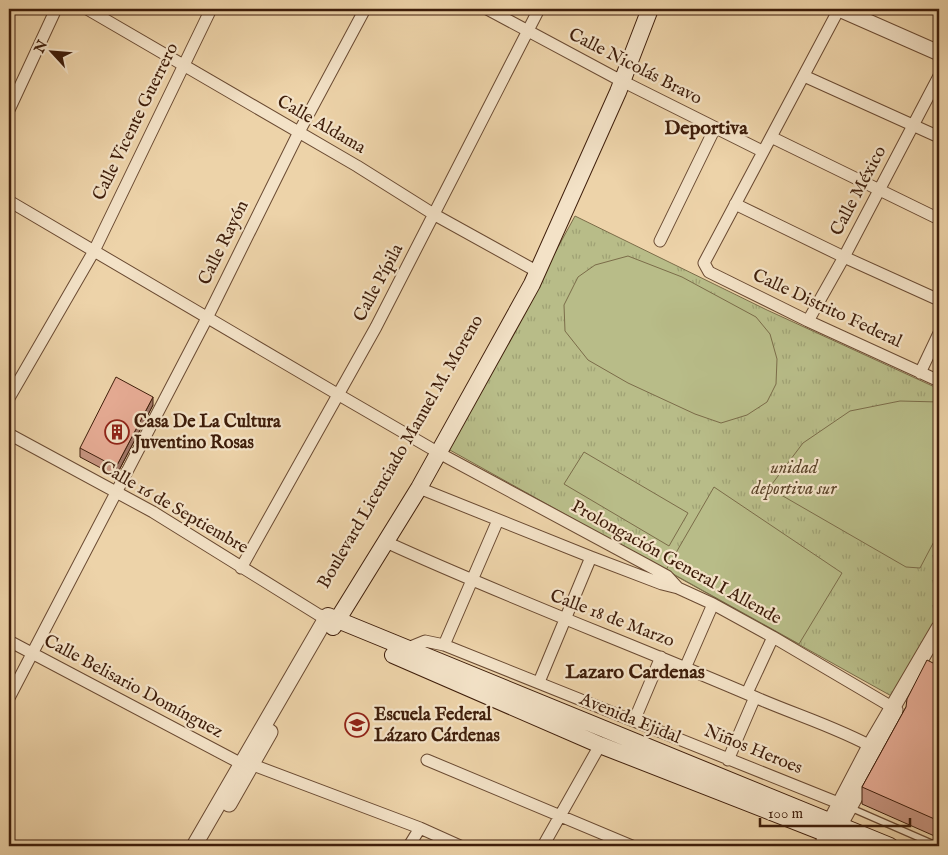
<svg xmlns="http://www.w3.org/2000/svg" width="948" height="855" viewBox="0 0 948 855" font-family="'IM FELL English',serif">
	<defs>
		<pattern id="park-tufts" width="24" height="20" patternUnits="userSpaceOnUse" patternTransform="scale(1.25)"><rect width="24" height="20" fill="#b8bc88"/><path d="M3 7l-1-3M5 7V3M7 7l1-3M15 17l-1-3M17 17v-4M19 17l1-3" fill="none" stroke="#9fa174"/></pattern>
	</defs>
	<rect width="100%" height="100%" fill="#edd3a9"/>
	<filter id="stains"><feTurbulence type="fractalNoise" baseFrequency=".004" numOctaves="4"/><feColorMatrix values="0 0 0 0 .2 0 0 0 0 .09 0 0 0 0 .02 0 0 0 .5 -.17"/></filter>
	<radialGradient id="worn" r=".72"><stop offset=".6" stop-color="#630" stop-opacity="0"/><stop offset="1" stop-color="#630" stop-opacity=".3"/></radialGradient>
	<path fill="url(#park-tufts)" stroke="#7b6c49" d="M575,216L767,310L939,389V623L895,698L448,449Z"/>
	<path fill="#b8bc88" stroke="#7b6c49" d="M628,256L682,277L756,317L770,334L777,359L776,384L767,402L747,415L721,423L695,414L628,383L588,360L565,331L564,305L578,277L595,265Z
		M900,401L939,402V532L920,568L906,567L769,488L803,443L850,411Z
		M584,452L688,513L669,546L564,484Z
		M714,487L842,573L799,644L666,570Z"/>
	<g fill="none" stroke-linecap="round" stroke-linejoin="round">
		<g stroke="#6a4a32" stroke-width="8">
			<path id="service" d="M851,808L938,846"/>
		</g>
		<g stroke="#6a4a32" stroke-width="13">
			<path id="minor" d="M87,9L357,166L435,215L538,272
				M487,9L614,77L762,151
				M839,9L704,263L709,272L808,321L939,381
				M804,76L939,137
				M9,110L56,9
				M771,137L939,219
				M9,201L339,395L439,453L647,565L667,576L678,588L713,604L773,637L897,710
				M735,204L844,257L939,300
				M660,241L715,128
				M808,321L844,257L939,76
				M920,373L939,333
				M9,398L94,251L211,9
				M9,434L153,512L319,615L328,616
				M419,488L591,557L662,584L678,588
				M386,542C508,598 634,645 757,698C796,715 839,728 876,749
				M241,568L376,327L539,9
				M9,641L240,763L253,765L420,828L460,846
				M444,645L498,520
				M403,650L425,641L444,645L846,806
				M686,666L713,604
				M539,682L591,557
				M747,693L773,637
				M9,698L207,318L299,132L365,9
				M634,721L661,657
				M427,760L632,846
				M728,760L755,697
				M409,846L420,828
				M543,846L600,745
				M820,846L825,833"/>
		</g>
		<g stroke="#6a4a32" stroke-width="17">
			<path id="tertiary" d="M839,9L939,53
				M229,804L270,732
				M838,828L898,719
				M825,832L870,746L939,628
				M194,846L325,620"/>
		</g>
		<g stroke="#3e1d0a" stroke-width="18">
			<path id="secondary" d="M328,616L890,846
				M333,627L419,488L532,284L618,92L650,9
				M393,655L600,745L858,846"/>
		</g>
		<use href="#service" stroke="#f3e2c7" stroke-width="5.5"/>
		<use href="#minor" stroke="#f3e2c7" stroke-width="11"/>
		<use href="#tertiary" stroke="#f3e2c7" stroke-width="15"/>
		<use href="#secondary" stroke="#f3e2c7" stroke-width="16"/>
	</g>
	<path fill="#c79480" stroke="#3e1d0a" d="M153,405L116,476L80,457V448Z
		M939,666V838L862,804V787L906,707Z"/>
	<path fill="#a27868" stroke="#3e1d0a" d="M153,397V405L116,476V467Z"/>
	<path fill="#e7ac95" stroke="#3e1d0a" d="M116,377L153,397L116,467L80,448Z
		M927,660L939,666V821L862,787L906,707L907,699Z"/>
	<defs>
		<g id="building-ring" transform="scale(1.25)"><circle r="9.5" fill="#f3e2c7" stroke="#8f2418" stroke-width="1.5"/><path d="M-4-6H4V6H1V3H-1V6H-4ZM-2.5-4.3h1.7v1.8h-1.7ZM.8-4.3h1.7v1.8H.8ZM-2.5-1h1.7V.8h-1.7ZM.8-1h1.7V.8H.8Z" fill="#8f2418"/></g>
		<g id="school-ring" transform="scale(1.25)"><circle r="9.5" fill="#f3e2c7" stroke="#8f2418" stroke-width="1.5"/><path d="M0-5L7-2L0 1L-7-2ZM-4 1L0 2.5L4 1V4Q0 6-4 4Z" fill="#8f2418"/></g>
	</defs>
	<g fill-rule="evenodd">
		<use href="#building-ring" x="117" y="432"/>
		<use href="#school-ring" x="357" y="725"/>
	</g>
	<g text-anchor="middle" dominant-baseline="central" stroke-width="4.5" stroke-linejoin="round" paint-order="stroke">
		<g font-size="18" fill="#3e1d0a" stroke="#f3e2c7">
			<text transform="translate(635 67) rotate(27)">Calle Nicolás Bravo</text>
			<text transform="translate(136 122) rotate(-64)">Calle Vicente Guerrero</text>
			<text transform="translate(321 125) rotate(30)">Calle Aldama</text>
			<text transform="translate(859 191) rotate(-62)">Calle México</text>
			<text transform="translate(224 243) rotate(-64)">Calle Rayón</text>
			<text transform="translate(379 283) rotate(-62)">Calle Pípila</text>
			<text transform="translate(827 309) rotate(25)">Calle Distrito Federal</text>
			<text transform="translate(401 452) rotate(-60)">Boulevard Licenciado Manuel M. Moreno</text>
			<text transform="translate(174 508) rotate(30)">Calle 16 de Septiembre</text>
			<text transform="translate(676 563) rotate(29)">Prolongación General I Allende</text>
			<text transform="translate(612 619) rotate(21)">Calle 18 de Marzo</text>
			<text transform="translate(133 687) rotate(28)">Calle Belisario Domínguez</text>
			<text transform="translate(630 719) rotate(22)">Avenida Ejidal</text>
			<text transform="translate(753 750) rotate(22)">Niños Heroes</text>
		</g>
		<g font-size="18" font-weight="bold" fill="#3e1d0a" stroke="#f3e2c7" text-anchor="start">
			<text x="134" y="422">Casa De La Cultura<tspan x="134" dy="21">Juventino Rosas</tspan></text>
			<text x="374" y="715">Escuela Federal<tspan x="374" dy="21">Lázaro Cárdenas</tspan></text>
		</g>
		<g font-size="18" font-style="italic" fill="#5c452a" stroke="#f3e2c7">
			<text x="794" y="468">unidad<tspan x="794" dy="21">deportiva sur</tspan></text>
		</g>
		<g font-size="20" font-weight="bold" fill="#3e1d0a" stroke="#f3e2c7">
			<text x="706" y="128">Deportiva</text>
			<text x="635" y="672">Lazaro Cardenas</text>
		</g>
	</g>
	<rect width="948" height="855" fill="none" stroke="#edd3a9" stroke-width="30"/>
	<rect x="10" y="10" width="928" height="835" fill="none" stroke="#3e1d0a" stroke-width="2.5"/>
	<rect x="15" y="15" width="918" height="825" fill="none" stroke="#3e1d0a"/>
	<g transform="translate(52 52) rotate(296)" stroke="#f3e2c7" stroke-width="4" paint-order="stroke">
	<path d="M0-4L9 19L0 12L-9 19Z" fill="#3e1d0a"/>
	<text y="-8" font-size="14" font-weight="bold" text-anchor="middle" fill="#3e1d0a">N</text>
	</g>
	<path d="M760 818v8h150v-8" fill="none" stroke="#3e1d0a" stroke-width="2.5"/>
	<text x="768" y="818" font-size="15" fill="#3e1d0a" stroke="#f3e2c7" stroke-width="4" paint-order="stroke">100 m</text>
	<rect width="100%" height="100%" filter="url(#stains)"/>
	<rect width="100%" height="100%" fill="url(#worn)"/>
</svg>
